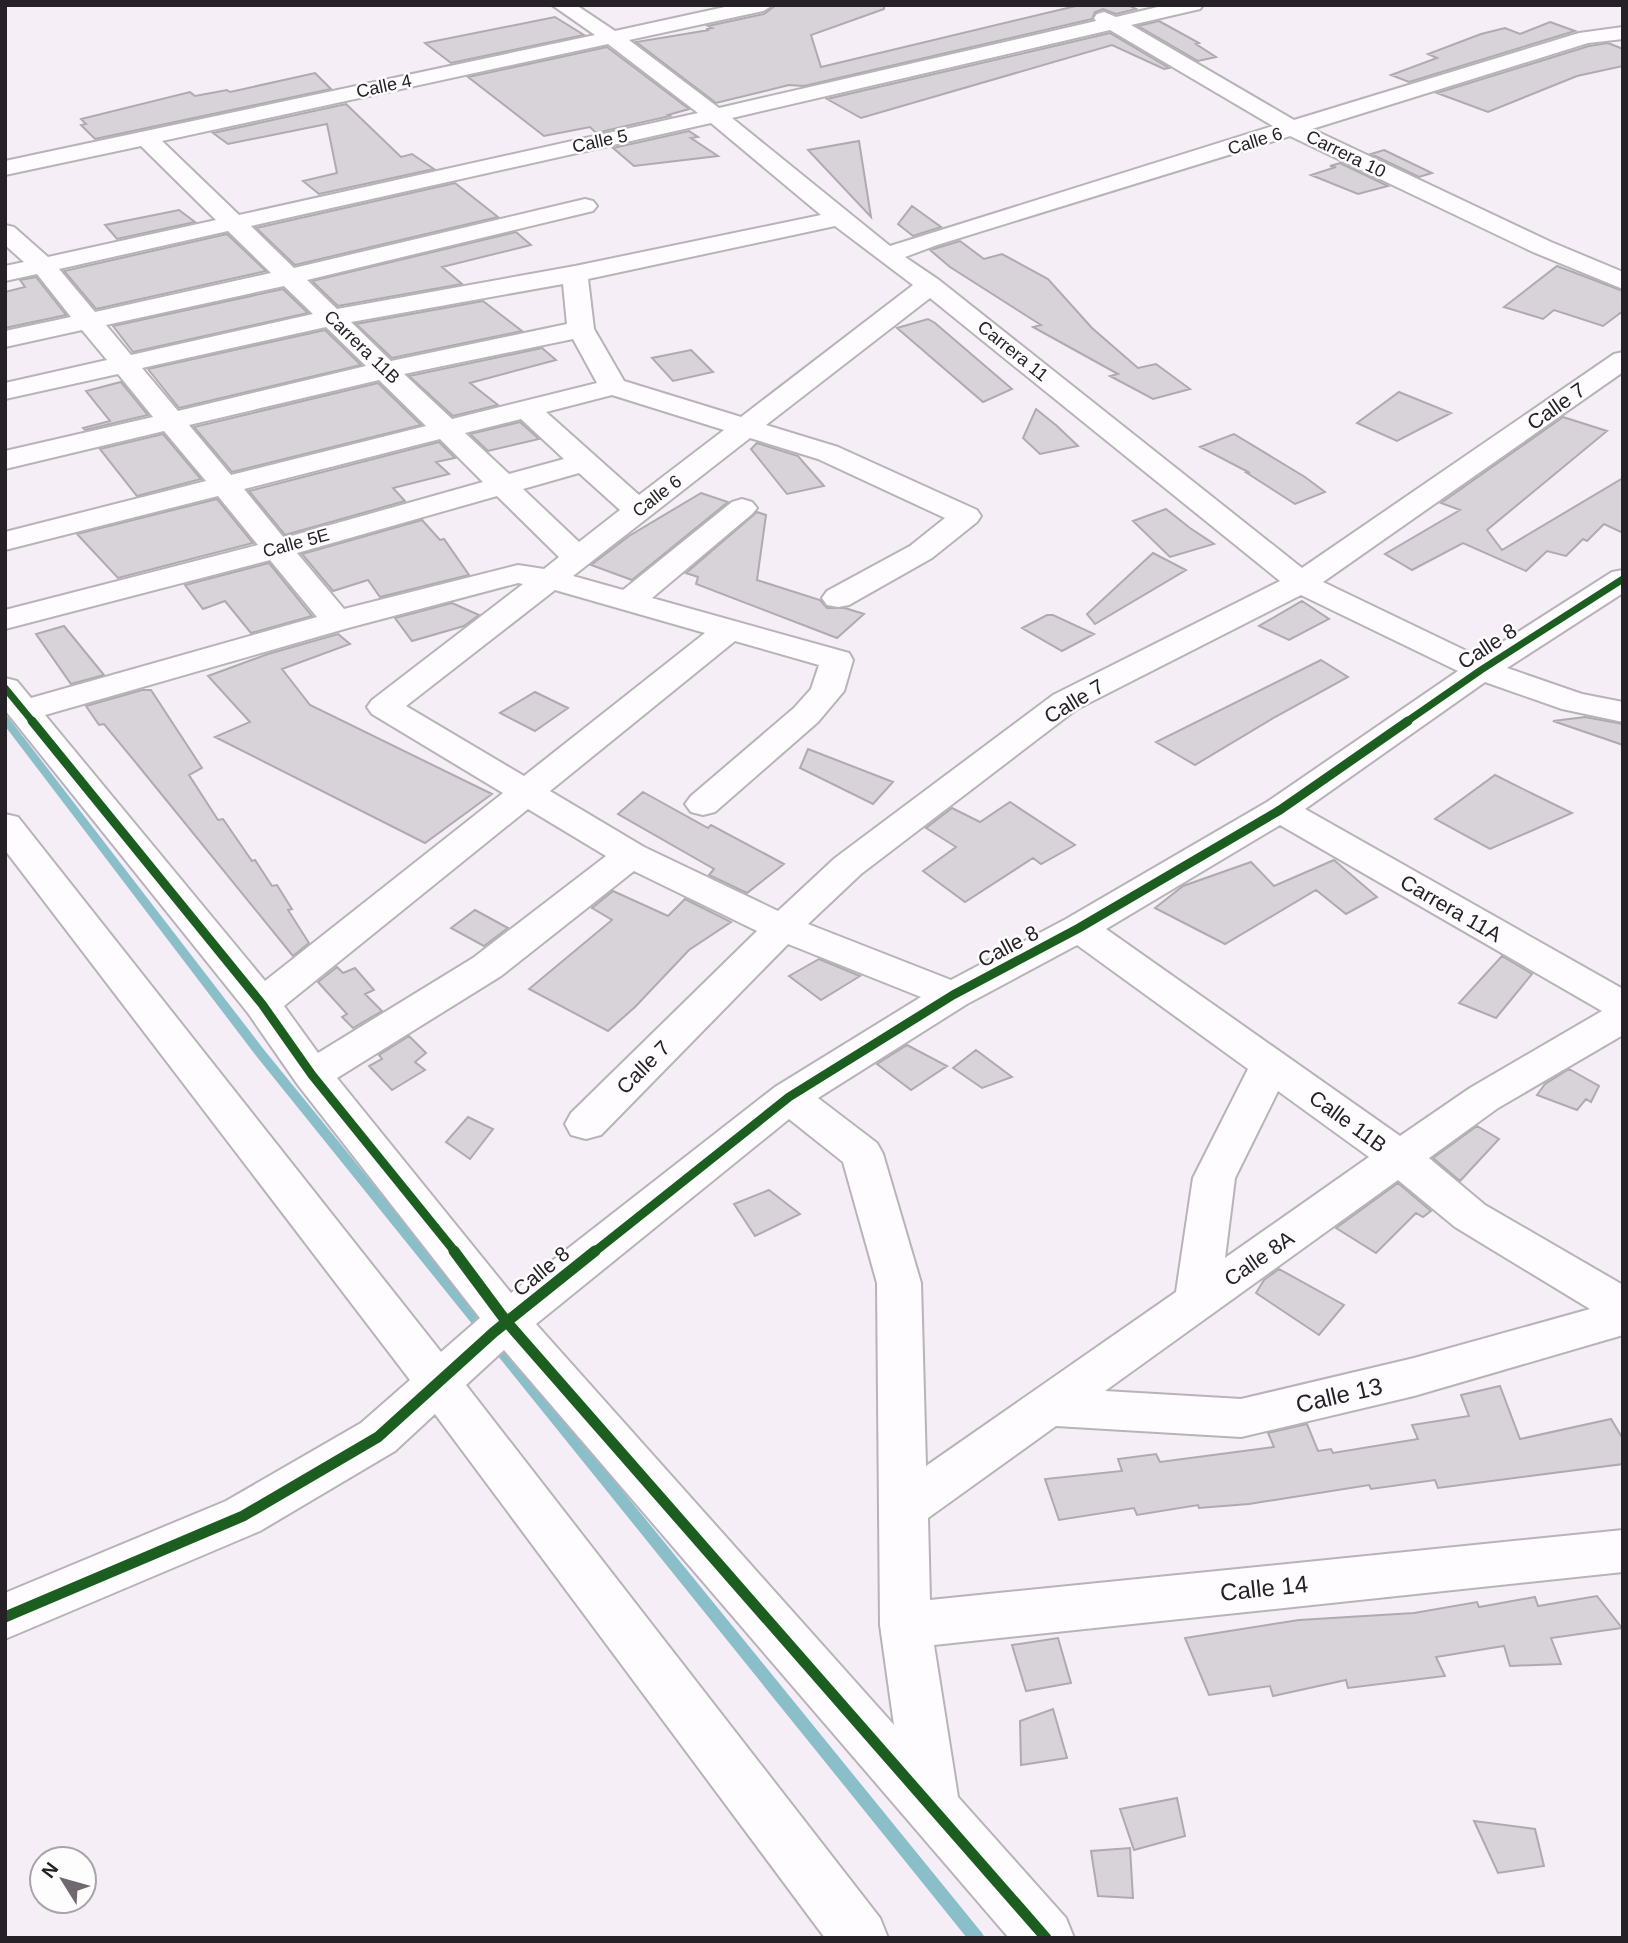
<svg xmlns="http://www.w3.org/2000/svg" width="1628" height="1943" viewBox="0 0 1628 1943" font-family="Helvetica,sans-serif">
	<rect width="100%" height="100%" fill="#f6eef6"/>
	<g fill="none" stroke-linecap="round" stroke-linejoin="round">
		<path fill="#8abec8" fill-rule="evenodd" d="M5,716L8,717L265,1051L982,1933L985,1938H967L257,1057L5,726Z"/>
	</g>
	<path fill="#d8d2d9" stroke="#afaab0" stroke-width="2" d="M776,5H884V9L811,35L821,67L1080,5H1128L1136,9L1116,14L1103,9L1095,12L1092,19L804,86L789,85L716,103L636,42L709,30L706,29L712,28L708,26L764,14Z
		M555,17L584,35L451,63L425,43Z
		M1159,21L1199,43L1196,44L1216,57L1198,61L1138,26Z
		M1550,22L1575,31L1409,82L1391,75L1437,58L1428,54L1481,34L1505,28L1520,34Z
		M1110,33L1169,68L1164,69L1112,45L861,118L827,99Z
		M1608,43L1623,49V66L1577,76L1488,112L1437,93L1589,46Z
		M607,47L689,109L668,115L670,116L596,133L590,127L544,136L468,77Z
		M315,73L331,89L95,139L81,125L86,124L81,119L190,92L195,96L227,90L230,92Z
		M346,104L401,157L412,154L434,169L319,194L303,181L337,173L327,124L228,144L213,133Z
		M689,131L698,137L691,138L718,156L634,166L613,148Z
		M859,141L871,217L808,150Z
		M1384,150L1432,173L1419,177L1371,154Z
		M1340,163L1388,186L1358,194L1311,175L1336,167L1330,166Z
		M455,183L498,217L295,265L256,228Z
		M912,206L941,227L913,236L898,224Z
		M179,210L195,222L117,239L105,225Z
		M516,232L531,245L442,267L462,284L338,306L312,281Z
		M227,234L266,271L96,309L64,271Z
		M960,241L984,259L1002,254L1048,279L1092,328L1138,368L1156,364L1190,389L1153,399L1110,376L1118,374L1033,327L1041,325L950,267L930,250Z
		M1557,266L1623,291V311L1603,326L1554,310L1543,319L1504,307Z
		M36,277L66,315L5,328V292L25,287L20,280Z
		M283,289L308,313L133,352L113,326Z
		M483,301L522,331L392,358L356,324Z
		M928,319L935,323L1012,389L983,402L897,328Z
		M325,330L361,365L179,408L148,369Z
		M542,348L556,360L470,383L498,405L453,416L409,376Z
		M691,350L713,372L673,381L652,358Z
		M121,382L148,415L85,430L83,428L110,421L86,391Z
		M378,383L421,425L232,472L194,427Z
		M1399,392L1451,413L1397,441L1357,423Z
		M1036,409L1057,426L1078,446L1040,454L1023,438Z
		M1563,417L1607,431L1487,530L1502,550L1623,478V533L1604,524L1587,541L1583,539L1566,556L1547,551L1526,571L1463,543L1412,570L1385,554L1460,510L1441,503Z
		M520,422L539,439L488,451L470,434Z
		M163,434L201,479L137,496L100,449Z
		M1234,434L1305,477L1325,492L1295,504L1247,473H1250L1200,447Z
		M439,442L455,458L436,462L449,474L393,488L405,501L285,535L249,491Z
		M757,443L798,456L824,486L787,494L751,449Z
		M701,493L728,502L632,580L591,565L629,536Z
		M217,499L253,543L118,578L77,534Z
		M1166,509L1190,528L1214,544L1170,557L1133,521Z
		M757,512L766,515L757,580L820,600L827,608H845L864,614L837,638L696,584L698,577L686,573Z
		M422,520L440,540L444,539L469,575L380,597L368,580L333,591L302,554Z
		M1153,553L1186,570L1095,624L1087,614Z
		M269,563L312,616L251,633L225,601L203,609L185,585Z
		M1302,601L1329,619L1289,640L1259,626Z
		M452,603L479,615L464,626L412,641L395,618Z
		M1047,615H1053L1094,634L1062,651L1022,628Z
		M64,626L104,675L71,684L36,634Z
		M338,634L350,644L282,669L310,705L492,794L425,843L215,737L250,722L208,676L268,654Z
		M1321,660L1348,677L1275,717L1195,765L1156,742Z
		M142,690H151L202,768L189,775L218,820L223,819L252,861L255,860L272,886L277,885L292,909L288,910L309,943L293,956L141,769L104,724L99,725L86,706Z
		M535,692L568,708L535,731L500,713Z
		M1585,717L1623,724V745L1553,721Z
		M808,749L893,782L873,804L800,768Z
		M1495,775L1533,794L1572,813L1490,849L1435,819Z
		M643,792L708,828L711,825L784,864L747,893L709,875L714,869L618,814Z
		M1010,802L1075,845L1041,864L1033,858L965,902L923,871L956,847L926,828L952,808L980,822Z
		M1334,860L1377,897L1346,914L1316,890L1225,944L1155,908L1183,886L1251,862L1274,886Z
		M613,891L668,916L685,899L731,922L689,950L635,1007L608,1031L529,989L612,920L592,908Z
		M475,910L508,928L484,946L451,928Z
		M1502,956L1532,974L1496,1018L1459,1003Z
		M819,959L860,976L821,1000L789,976Z
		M337,967L343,973L355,968L374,990L365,994L382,1011L353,1028L342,1017L347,1014L318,982Z
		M409,1036L426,1053L415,1062L425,1070L392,1090L369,1066L382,1059L379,1055Z
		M907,1045L947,1066L911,1090L877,1064Z
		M976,1050L1012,1077L982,1088L953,1068Z
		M1569,1069L1599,1086L1591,1102L1586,1099L1577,1110L1537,1095L1545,1084Z
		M468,1117L493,1129L470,1159L446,1142Z
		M1477,1126L1499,1139L1460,1181L1433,1158Z
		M1398,1183L1431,1211L1423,1217L1416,1213L1376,1253L1336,1228Z
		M769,1190L800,1214L755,1236L734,1204Z
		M1279,1269L1344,1305L1319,1335L1256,1293L1264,1280Z
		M1500,1386L1520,1439L1611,1419L1623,1439V1464L1438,1488L1435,1480L1371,1489L1369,1485L1249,1504L1199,1508L1198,1505L1137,1515L1134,1508L1059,1520L1045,1479L1122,1471L1118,1459L1156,1454L1160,1462L1274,1447L1268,1433L1307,1424L1318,1451L1331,1449L1333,1453L1418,1439L1412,1425L1469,1416L1461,1395Z
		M1597,1596L1622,1628L1551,1638L1561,1664L1510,1666L1504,1646L1436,1657L1445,1676L1348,1688L1346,1680L1273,1696L1270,1686L1209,1695L1185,1638L1299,1620L1414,1613L1477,1602L1479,1607L1535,1597L1538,1606Z
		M1058,1638L1071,1683L1026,1691L1012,1645Z
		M1053,1709L1067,1758L1021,1765L1020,1721Z
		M1177,1798L1185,1836L1134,1850L1120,1809Z
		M1474,1821L1535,1829L1544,1866L1498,1873Z
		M1130,1848L1133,1898L1098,1896L1091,1851Z"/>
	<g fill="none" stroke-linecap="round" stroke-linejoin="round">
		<g stroke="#b8b3b8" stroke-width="4">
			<path id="minor" d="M552,5H576L615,31L734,5H773L763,11L629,40L719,108L1096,21L1094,18L1097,14L1104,12L1116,17L1166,5H1203L1200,9L1131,25L1294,120L1579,33L1623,27V39L1588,43L1312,129L1551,242L1623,272V289L1533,252L1290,136L937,245L905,257L939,280L1302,568L1614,354L1623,352V372L1323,582L1479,657L1612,572L1623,570V593L1507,668L1582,694L1623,702V722L1562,709L1485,682L1305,809L1623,989V1035L1498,1108L1429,1158L1485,1205L1623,1285V1335L1414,1396L1241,1437L1056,1426L928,1518L930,1600L1623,1530V1572L934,1645L958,1797L1066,1918L1074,1938H1009L504,1350L466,1385L880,1918L888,1938H825L435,1414L395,1451L260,1531L5,1639V1593L226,1501L361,1423L410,1380L5,850V814L18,817L441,1352L480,1318L298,1085L248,1013L5,710V678L17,681L31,698L317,617L270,560L5,629V610L258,545L218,496L5,550V532L206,481L164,431L5,469V451L153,417L118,374L5,399V383L107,360L82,330L5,347V331L71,317L37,274L5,281V266L24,262L5,245V225L14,227L48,257L216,220L141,146L5,175V161L595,35ZM1110,30L1273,126L890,246L732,118ZM608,44L698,113L239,215L162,141ZM711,123L821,215L575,266L337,309L307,280L593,211L597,206L593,201L585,199L294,268L251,226ZM835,226L913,285L741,417L624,381L594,329L588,279ZM228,231L271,273L95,312L59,269ZM563,284L567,324L391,361L351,322ZM284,286L313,314L131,355L106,325ZM930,298L1280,581L1053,695L835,858L778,911L644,847L550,791L735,641L819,665L811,689L794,708L691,796L685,804L691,812L703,815L715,812L818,722L844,691L853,660L849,653L652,598L752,514L757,508L752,502L742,499L732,502L623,590L573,576L750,438L818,459L945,518L910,546L827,591L822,598L827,605L838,607L849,605L932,558L977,522L981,516L977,510L838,447L766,425ZM326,327L366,366L178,411L142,368ZM573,339L597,383L452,419L404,374ZM379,380L426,426L231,475L189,425ZM612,395L724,430L639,495L546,412ZM521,419L564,459L509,474L465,433ZM440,439L483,482L284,538L244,489ZM579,473L620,510L579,542L523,489ZM497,496L559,557L544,569L518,565L344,609L297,553ZM518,583L523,584L372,700L367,707L372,714L503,793L265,981L45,715L348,628ZM555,590L705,633L524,776L406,706ZM1301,595L1458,671L1267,802L1066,919L951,980L808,924L861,874L1077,709ZM528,809L606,856L473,958L318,1053L284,1006ZM1280,825L1602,1011L1470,1088L1400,1136L1106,929ZM634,871L757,931L571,1113L565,1124L571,1135L586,1139L601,1135L788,944L921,997L775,1087L511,1293L337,1078L501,976ZM1077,945L1248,1069L1193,1178L1176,1292L926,1466L921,1283L883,1154L877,1143L818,1098L967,1004ZM1278,1091L1369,1157L1225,1258L1235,1178ZM789,1119L843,1162L877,1283L880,1625L894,1725L536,1324ZM1398,1180L1455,1227L1590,1309L1414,1358L1241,1399L1105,1391Z"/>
		</g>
		<use href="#minor" fill="#fefcfe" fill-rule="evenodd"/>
		<g stroke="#fdfdfd" stroke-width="10">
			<path id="cycleway-far2" d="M5,688L33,722
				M1406,722L1481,670L1623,579"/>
		</g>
		<g stroke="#fdfdfd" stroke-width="13">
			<path id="cycleway-far1" d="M32,721L262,1004L312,1075L456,1253
				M593,1253L789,1097L953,995L1079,928L1280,810L1408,721"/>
		</g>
		<g stroke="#fdfdfd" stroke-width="16">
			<path id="cycleway" d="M454,1251L506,1321L1046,1938
				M5,1617L243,1516L378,1437L494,1332L595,1251"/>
		</g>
		<use href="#cycleway-far2" stroke="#1b5e20" stroke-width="7"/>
		<use href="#cycleway-far1" stroke="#1b5e20" stroke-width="9"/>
		<use href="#cycleway" stroke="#1b5e20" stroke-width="11"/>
	</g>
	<g text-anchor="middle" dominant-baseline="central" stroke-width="5" stroke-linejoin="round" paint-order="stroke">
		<g font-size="18" fill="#262127" stroke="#fdfdfd">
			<text transform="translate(384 86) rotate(-12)">Calle 4</text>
			<text transform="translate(600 141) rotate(-12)">Calle 5</text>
			<text transform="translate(1255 141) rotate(-17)">Calle 6</text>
			<text transform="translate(1346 154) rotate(26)">Carrera 10</text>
			<text transform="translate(362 347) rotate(44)">Carrera 11B</text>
			<text transform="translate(1013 351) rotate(39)">Carrera 11</text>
			<text transform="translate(657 496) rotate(-38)">Calle 6</text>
			<text transform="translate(296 543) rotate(-15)">Calle 5E</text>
		</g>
		<g font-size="21" fill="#262127" stroke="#fdfdfd">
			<text transform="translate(1556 406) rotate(-35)">Calle 7</text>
			<text transform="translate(1487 646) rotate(-33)">Calle 8</text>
			<text transform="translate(1074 701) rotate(-31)">Calle 7</text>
			<text transform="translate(1451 908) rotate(30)">Carrera 11A</text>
			<text transform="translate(1008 946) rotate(-28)">Calle 8</text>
			<text transform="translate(643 1067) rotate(-45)">Calle 7</text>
			<text transform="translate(1348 1121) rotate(36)">Calle 11B</text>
			<text transform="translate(1259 1258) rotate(-35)">Calle 8A</text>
			<text transform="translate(541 1271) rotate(-39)">Calle 8</text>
		</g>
		<g font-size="24" fill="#262127" stroke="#fdfdfd">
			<text transform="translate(1339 1395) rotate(-13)">Calle 13</text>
			<text transform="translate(1264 1588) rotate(-6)">Calle 14</text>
		</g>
	</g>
	<rect width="1628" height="1943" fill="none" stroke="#262127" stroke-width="14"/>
	<g transform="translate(63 1880) rotate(307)"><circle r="33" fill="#fdfdfd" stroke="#a7a5a7" stroke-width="2"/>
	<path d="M0-5L12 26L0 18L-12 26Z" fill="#6f696f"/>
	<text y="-10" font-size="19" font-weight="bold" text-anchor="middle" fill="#262127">N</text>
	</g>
</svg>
